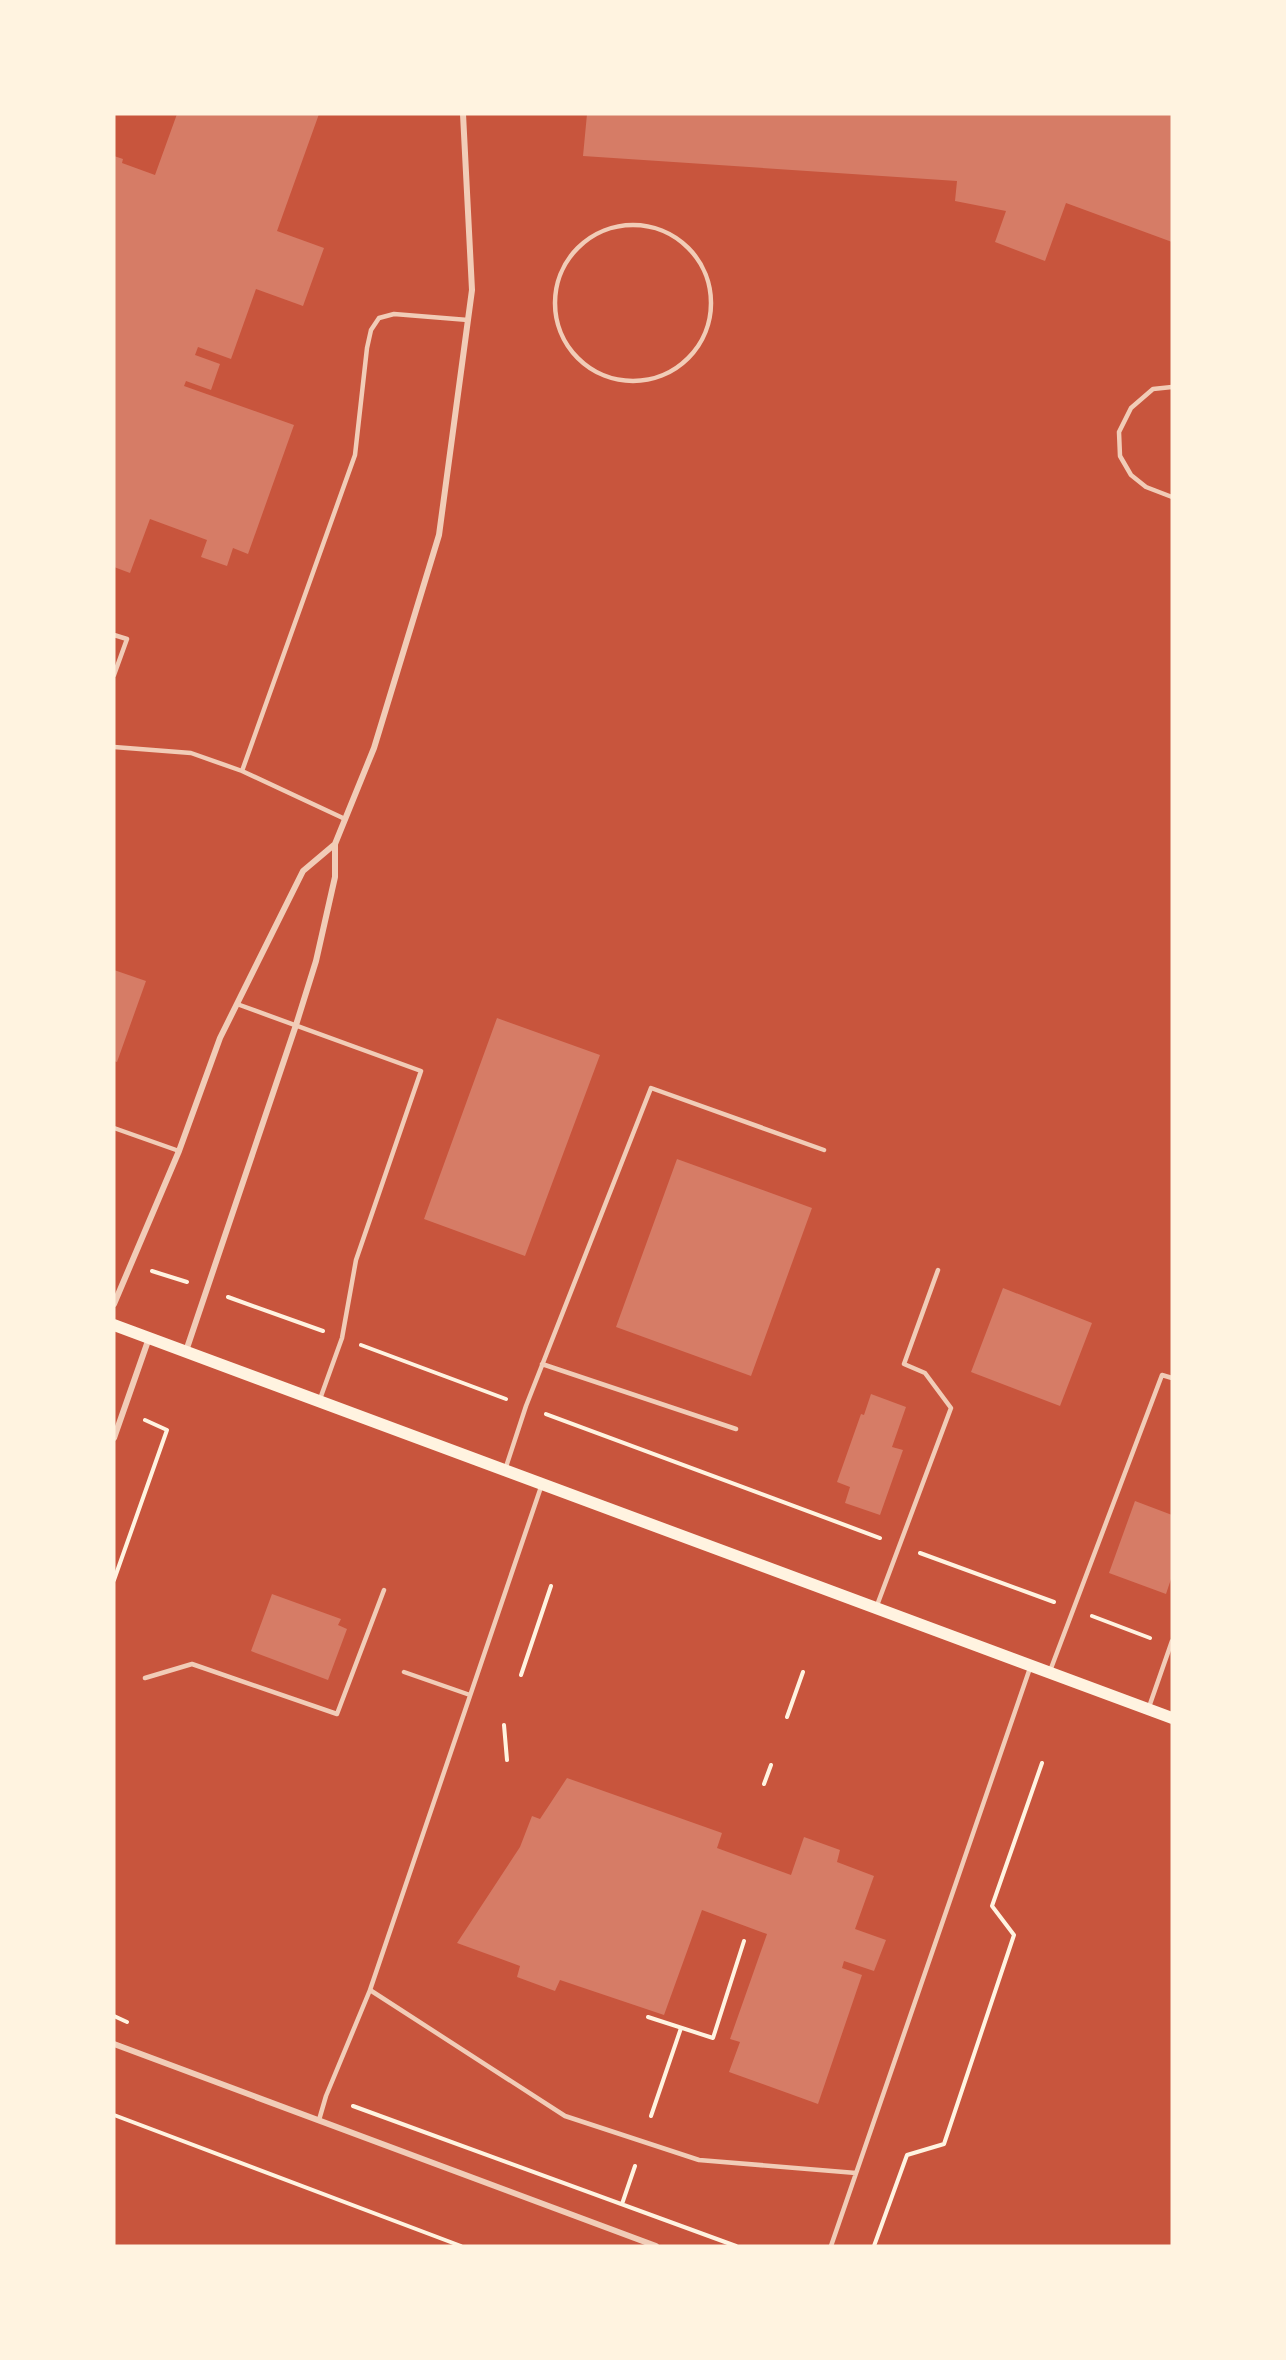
<svg xmlns="http://www.w3.org/2000/svg" width="1286" height="2360" viewBox="0 0 1286 2360" font-family="Manrope,sans-serif">
	<rect width="100%" height="100%" fill="#c8553d"/>
	<path fill="#d67c66" d="M177,114H319L277,231L324,248L303,306L256,289L231,359L198,347L195,355L220,364L211,390L186,381L184,386L294,425L248,554L233,548L227,566L201,557L207,540L150,519L130,573L114,567V156L123,159L122,163L155,175Z
		M587,114H1172V242L1066,203L1045,261L995,242L1006,211L955,201L957,181L583,156Z
		M114,970L146,981L117,1062L114,1061Z
		M497,1018L600,1055L525,1256L424,1219Z
		M677,1159L812,1208L751,1376L616,1327Z
		M1003,1288L1092,1323L1060,1406L971,1372Z
		M871,1394L906,1407L892,1447L903,1450L880,1515L845,1503L850,1487L837,1482L861,1414L864,1415Z
		M1135,1501L1172,1515V1576L1166,1594L1109,1573Z
		M272,1594L341,1619L338,1625L347,1629L328,1680L251,1651Z
		M567,1778L722,1833L717,1848L791,1875L804,1837L840,1850L837,1862L874,1876L855,1929L886,1940L874,1971L844,1961L842,1968L862,1975L818,2104L729,2072L740,2042L730,2039L767,1934L702,1910L664,2015L560,1980L555,1991L517,1977L520,1966L457,1943L520,1847L532,1816L540,1819Z"/>
	<g fill="none" stroke-linecap="round" stroke-linejoin="round">
		<path stroke="#fff3e0" stroke-width="4" d="M152,1271L187,1282
			M228,1297L323,1331
			M361,1345L506,1399
			M546,1414L880,1538
			M920,1553L1054,1602
			M114,1580L167,1430L145,1420
			M1092,1616L1150,1638
			M521,1675L551,1586
			M787,1717L803,1672
			M504,1725L507,1760
			M764,1784L771,1765
			M114,2016L127,2022
			M648,2017L713,2038L744,1941
			M353,2106L736,2246
			M114,2115L461,2246
			M651,2116L681,2028
			M622,2204L635,2166
			M874,2246L907,2155L944,2144L1014,1935L992,1906L1042,1763"/>
		<path stroke="#f1ccb7" stroke-width="4.5" d="M555 303a78 78 0 1 1 156 0a78 78 0 1 1-156 0Z
			M1172,387L1153,389L1131,408L1119,432L1120,456L1131,475L1146,487L1172,497
			M114,635L127,639L114,675
			M114,747L191,753L242,771
			M345,819L242,771L355,455L367,348L371,330L379,318L394,314L468,320
			M237,1004L421,1071L356,1260L342,1338L320,1399
			M114,1128L179,1151
			M542,1364L736,1429
			M505,1470L526,1406L651,1088L824,1150
			M542,1484L370,1990L565,2116L699,2160L856,2173
			M876,1608L951,1408L925,1373L904,1364L938,1270
			M1050,1671L1162,1375L1172,1378
			M404,1672L470,1695
			M145,1678L192,1664L337,1714L384,1590
			M1149,1707L1172,1641
			M319,2120L326,2096L370,1990
			M831,2246L1030,1668"/>
		<path stroke="#f1ccb7" stroke-width="6" d="M114,1304L179,1151L220,1038L303,871L335,844
			M186,1351L296,1025L316,961L335,877V844L374,748L439,535L472,290L463,114
			M114,1438L149,1338
			M114,2044L656,2246"/>
		<path stroke="#fff3e0" stroke-width="12" d="M114,1325L1172,1718"/>
	</g>
	<rect width="1286" height="2360" fill="none" stroke="#fff3e0" stroke-width="231"/>
</svg>
